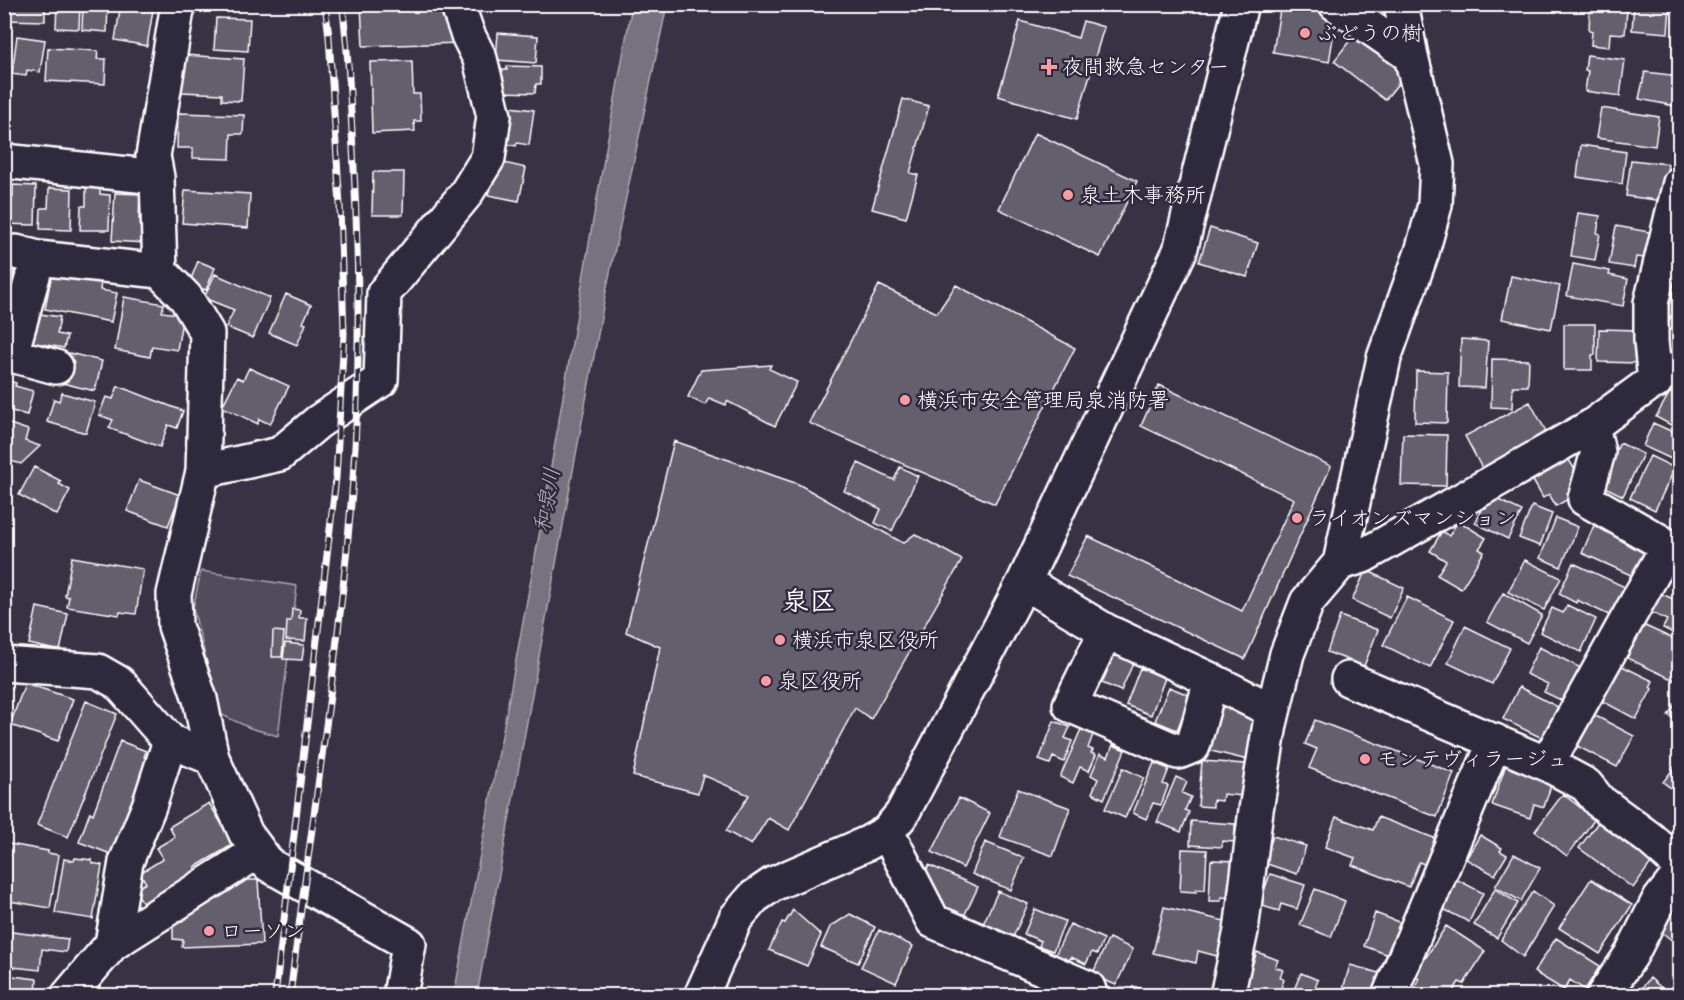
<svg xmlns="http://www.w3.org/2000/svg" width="1684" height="1000" viewBox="0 0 1684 1000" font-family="Caveat,'Klee One',sans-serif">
	<rect width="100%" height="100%" fill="#373345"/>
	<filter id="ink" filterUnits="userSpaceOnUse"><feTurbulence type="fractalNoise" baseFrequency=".0167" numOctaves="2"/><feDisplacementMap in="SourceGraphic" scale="12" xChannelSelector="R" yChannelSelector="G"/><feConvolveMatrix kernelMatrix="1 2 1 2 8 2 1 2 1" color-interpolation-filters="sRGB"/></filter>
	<g filter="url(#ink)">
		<path fill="#514c5c" stroke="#a8a6ae" stroke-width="1.5" d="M201,571L297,586L278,736L250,728L220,714L193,608Z"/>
		<path fill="#76737f" stroke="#adabb2" stroke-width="1.5" d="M632,5H667L605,296L477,995H454L543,514L592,226Z"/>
		<path fill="#635f6d" stroke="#fff" stroke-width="1.5" d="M4,4H45V21L4,20Z
			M57,4H80L79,29L56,28Z
			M83,4H108L107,32L82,30Z
			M121,4H154L147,46L115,40Z
			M361,4H438V10H450L460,43L363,46Z
			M1281,4H1293L1337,14L1329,62L1273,52Z
			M1598,4L1616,5L1615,9L1627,10L1625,34L1610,33L1609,47L1591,45L1592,31L1589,30L1590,8H1598Z
			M1634,4L1670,6L1668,33L1632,30Z
			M216,18L250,19L248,51L214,49Z
			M1020,21L1078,38L1083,21L1104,27L1077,119L998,96Z
			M498,33L538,36L536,63L496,60Z
			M1354,35L1405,75L1385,100L1334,61Z
			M17,36L45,40L40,72L27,70L26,76L12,74Z
			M48,48L98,51L97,59H106L105,84L46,81Z
			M184,55L244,59L241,101L222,100V94L182,92Z
			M1587,55L1625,60L1620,96L1585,91L1588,71L1585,70Z
			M412,61L413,94H420L421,121H414L415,131L372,133L370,62Z
			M507,66L541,67V84H536L535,93L501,92L502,70H507Z
			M1645,72L1671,75L1670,76L1680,79L1675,106L1639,99Z
			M903,99L929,106L910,173L918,175L906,218L872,209Z
			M510,107L534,110L529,145L517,143L516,146L500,143Z
			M1601,108L1659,117L1655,146L1596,138Z
			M178,113L244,115L243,134H231L230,159L193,158V148H177Z
			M1035,133L1137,181L1100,257L999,209Z
			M1581,145L1626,152L1622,184L1577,177Z
			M1631,160L1668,164L1663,201L1626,196Z
			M500,162L526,168L519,201L488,195L492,175L497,176Z
			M373,172H404L403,215H372Z
			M13,185L36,186L35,225L4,224V197H13Z
			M86,186L100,187V194L110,195L109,230H80L81,206H86Z
			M49,188L72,189L71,230L40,229L41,208H48Z
			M185,190L250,194L248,228L182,223Z
			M115,193L140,194L139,219H147L146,243L112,241Z
			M1578,213L1600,216L1597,233L1600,234L1595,260L1571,256Z
			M1616,226L1660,234L1657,251L1645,250L1644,258L1636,257L1634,268L1609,264Z
			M1210,228L1258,243L1247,277L1199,262Z
			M198,261L215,268L206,290L189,284Z
			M1573,264L1610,271L1609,275L1628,279L1623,306L1567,296Z
			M4,269L14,272L12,283L19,285L14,304L4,302Z
			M52,272L101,282L100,290L117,293L111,322L45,309Z
			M215,274L270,298L253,338L226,327L234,310L204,298Z
			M1511,276L1560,286L1551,329L1502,319Z
			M879,285L937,313L956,285L1075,348L995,504L809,423Z
			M1680,288V332L1667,328L1671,316L1665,314L1671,298H1676Z
			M286,294L311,305L303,323L306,324L297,345L269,333Z
			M124,297L164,304L162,312L183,315L177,350L152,346L150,357L115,350Z
			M40,314L60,317L57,334L67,336L64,348L29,342L32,328L37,329Z
			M1564,324H1595V355H1592V370H1564Z
			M1599,329L1640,330L1639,363L1598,362Z
			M1461,339L1488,341L1485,388L1459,387Z
			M65,352L102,361L95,391L58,382Z
			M1492,359L1529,360L1528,386H1513L1512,408L1491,407Z
			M771,365L769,369L797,382L775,426L727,401L726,405L709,398L705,405L688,397L701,370Z
			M249,368L289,386L270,424L259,419L258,424L222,407L237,377L243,380Z
			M1416,371L1448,372L1447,423L1415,422Z
			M4,380L16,383L15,386L33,391L27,415L4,409Z
			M1159,385L1331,466L1245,659L1067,576L1088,536L1242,611L1294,499L1141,426Z
			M118,386L183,411L177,428L168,425L160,447L109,428L113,420L99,415L106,397L113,399Z
			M1670,392L1680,397V430L1656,417Z
			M62,393L95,402L86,433L47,422L54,399L59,401Z
			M1530,402L1549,437L1484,472L1465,436Z
			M4,422L28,430L25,441L40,446L21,464L4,459Z
			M1653,423L1680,435V463L1643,446Z
			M1403,434L1447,435L1446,486L1401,485Z
			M674,441L798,484L903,543L915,534L962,560L871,719L855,708L789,830L768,818L751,845L726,831L749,795L703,775L698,793L633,776L660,647L626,632Z
			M1620,443L1643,454L1623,496L1599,484Z
			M1650,456L1675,468L1655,510L1630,498Z
			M1567,457L1581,479L1575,488L1567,493L1570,498L1556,506L1549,494L1543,498L1532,479Z
			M858,463L894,480L900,467L918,476L892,531L875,523L881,509L844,491Z
			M34,467L61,481L59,484L70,490L57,515L19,495Z
			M139,480L180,495L168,526L127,511Z
			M1492,497L1522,511L1508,539L1475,523L1483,508H1486Z
			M1532,506L1552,514L1540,546L1519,538Z
			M1556,518L1578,527L1561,567L1540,558Z
			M1458,521L1486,538L1479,549L1484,552L1461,589L1437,575L1446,561L1430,551L1442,531L1449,536Z
			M1595,523L1647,546L1633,576L1582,553Z
			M1680,556V582L1669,577Z
			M72,557L143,569L136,614L120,612L119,615L67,607L69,597L65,596Z
			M1525,560L1561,578L1544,610L1508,592Z
			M1573,563L1625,587L1611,616L1577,600L1576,603L1559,594Z
			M1366,570L1404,588L1390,618L1352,600Z
			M1655,591L1680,602L1679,636L1663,628L1667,620L1646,610Z
			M1503,593L1542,615L1527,643L1487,622Z
			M1407,597L1454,620L1430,668L1383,645Z
			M1567,605L1596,619L1581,652L1540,632L1552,608L1563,613Z
			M37,607L68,614L60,651L29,644Z
			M292,609L300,610L299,618H307L305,641L286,640L287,621H291Z
			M1340,616L1378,630L1364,666L1327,652Z
			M1643,625L1680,642V667L1674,680L1627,658Z
			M1465,626L1510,648L1492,684L1448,663Z
			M273,631L284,632L282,657H272Z
			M285,643L304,645L302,660L283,659Z
			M1539,647L1583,669L1569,704L1544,692L1548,684L1526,674Z
			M1115,653L1134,661L1121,691L1102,683Z
			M1618,664L1653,681L1650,687L1652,689L1636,719L1602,701L1613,680L1611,678Z
			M1140,668L1165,678L1151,715L1126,705Z
			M25,683L73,699L58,741L10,725Z
			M1169,687L1191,696L1177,730L1155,721Z
			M1519,687L1558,707L1542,738L1503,719Z
			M1680,697V723L1668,715Z
			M1219,698L1259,713L1248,760L1207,750Z
			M86,701L117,714L68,837L37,825Z
			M1592,714L1634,736L1617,767L1575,745Z
			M1315,720L1454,773L1437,817L1309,768L1317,749L1305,744Z
			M1054,721L1070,727L1065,738L1072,741L1064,762L1053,757L1050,764L1039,760Z
			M1082,727L1094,732L1088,748L1093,750L1091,753L1096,755L1089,771L1080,767L1073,783L1060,777Z
			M120,741L146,751L144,757L152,760L116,856L79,842L90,812L93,814Z
			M1113,745L1125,750L1104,799L1092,793L1098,779L1091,775L1100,754L1108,757Z
			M1680,760V795L1663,782Z
			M1202,761L1245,764L1242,796L1223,794L1222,801L1213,800V807L1198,806Z
			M1154,763L1169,769L1163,784L1168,786L1161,805L1153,803L1146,819L1133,813Z
			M1506,764L1555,773L1544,807L1534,804L1530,818L1492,805Z
			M1123,768L1144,778L1125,818L1105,809Z
			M1176,777L1187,782L1182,793L1191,797L1185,810L1189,812L1181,832L1157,822Z
			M1018,789L1070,808L1053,856L1000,837Z
			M1563,794L1595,819L1567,856L1535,831Z
			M959,798L990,813L963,868L932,852Z
			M209,803L234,844L195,867L199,872L144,905L135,889L146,883L140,873L163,859L156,848L175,837L169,827Z
			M1336,817L1373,830L1378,817L1442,841L1432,867L1419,862L1409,887L1352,865L1355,858L1325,847Z
			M1602,817L1656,856L1633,888L1579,848Z
			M1191,821L1235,824V842L1222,841V847L1190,845Z
			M1480,835L1502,848L1500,851L1507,855L1495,875L1466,859Z
			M1273,836L1306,846L1297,874L1264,863Z
			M985,842L1024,858L1011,890L972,874Z
			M4,843L48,851V853L59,855L50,908L4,900Z
			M1182,849L1207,850L1205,890L1196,889V892L1180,891Z
			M1514,854L1540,868L1521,901L1495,887Z
			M75,858L92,860V863L102,865L93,919L55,913L64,859L74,861Z
			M1211,860L1237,861L1235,898L1221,897V901H1209Z
			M929,865L978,887L964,916L935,903L921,881Z
			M1270,874L1305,885L1297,909L1281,904L1279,911L1259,905Z
			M1452,877L1483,893L1469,922L1437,906Z
			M1591,879L1632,905L1600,954L1559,928Z
			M235,880H258L262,944L182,947L183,940L173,939V918Z
			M1315,889L1345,901L1331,937L1300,925Z
			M1495,889L1518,903L1497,938L1474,925Z
			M998,891L1028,904L1013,937L983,924Z
			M1533,891L1554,906L1523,957L1501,940Z
			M1164,907L1229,922L1221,957L1198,951L1196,963L1153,953Z
			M1676,908L1680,910V947L1658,929Z
			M1035,909L1065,921L1053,951L1039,946L1041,941L1024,934Z
			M793,910L821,935L807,966L769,950L782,922L785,923Z
			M1375,913L1409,926L1397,958L1364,946Z
			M850,914L875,927L858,963L821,947L830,927Z
			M1070,924L1104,939L1097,954L1092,952L1086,964L1071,957L1069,961L1055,955Z
			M1446,926L1485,951L1464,984L1459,982L1450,996H1428L1415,987L1419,979L1414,976Z
			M879,930L913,946L896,983L861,967Z
			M4,931L68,939L66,952L42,949L40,970L4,966Z
			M1109,938L1133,949L1116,985L1092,975Z
			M1556,938L1600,966L1585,990L1570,980L1564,990L1534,972Z
			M1257,952L1278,960L1275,967L1283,970L1280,977L1284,980L1278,996H1241Z
			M1350,965L1386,975L1381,996H1341Z
			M1301,973L1318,980L1312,996H1286L1288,990L1293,992Z
			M4,975L37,979L36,992L40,993V996H4Z
			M1650,978L1671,996H1635Z
			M1133,986L1161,995V992L1172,996H1130Z
			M1024,987L1044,996H1020Z"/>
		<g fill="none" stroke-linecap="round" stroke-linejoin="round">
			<g stroke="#fff" stroke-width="38">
				<path id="minor" d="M178,4L153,156L157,177L160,271L186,298L207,333L203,471L174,594L175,626L200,699L212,758L246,834L269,865L409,944L400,996
					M1336,4L1411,56
					M4,161L157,177
					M16,252L38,258L160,271
					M4,353L56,367
					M11,354L38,258
					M1655,382L1651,341V303L1680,183
					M203,471L280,454L318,422L381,380L384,293L465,195L488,158L494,116L480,59L468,35L457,4
					M1340,563L1384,358L1422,252L1435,205L1437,164L1411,56L1401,4
					M1024,582L1106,631L1211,680L1193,746L1178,752L1070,705L1106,631
					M4,664L98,671L119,683L170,741L212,758
					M1348,679L1547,764L1586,785L1599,801L1649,838L1680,865
					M1211,680L1273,711
					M1547,764L1668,546L1585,499L1598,452L1592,426
					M887,832L933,921L1088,988L1091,996
					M112,944L126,862L149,806L170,741
					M68,996L112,944L257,852
					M701,996L736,918L754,897L773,884L868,843L887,832L902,814L1024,582L1180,251L1241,4
					M1227,996L1241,931L1256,810L1270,724L1287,654L1307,602L1340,563L1363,556L1592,426L1667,371L1680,368
					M1389,996L1495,741
					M1603,996L1631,955L1658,902L1680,874"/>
			</g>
			<use href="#minor" stroke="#2f2a3d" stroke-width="33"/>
			<g stroke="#fff" stroke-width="7">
				<path id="rail" d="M275,996L336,478L344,334L340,205L329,37L325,4
					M290,996C311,823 340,652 353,479C361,369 359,259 353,149C350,101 349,52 342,4"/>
			</g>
			<use href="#rail" stroke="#2f2a3d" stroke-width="4.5" stroke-dasharray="14" stroke-linecap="butt"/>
		</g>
	</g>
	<g fill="#ff9aa2" stroke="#2f2a3d" stroke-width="2">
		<circle cx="1305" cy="33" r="6"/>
		<path d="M1046 58h6v6h6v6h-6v6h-6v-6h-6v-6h6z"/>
		<circle cx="1068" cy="195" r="6"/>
		<circle cx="905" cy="400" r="6"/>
		<circle cx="1297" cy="518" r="6"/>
		<circle cx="780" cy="640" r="6"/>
		<circle cx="766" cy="681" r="6"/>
		<circle cx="1365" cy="759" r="6"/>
		<circle cx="209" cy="931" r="6"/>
	</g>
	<g text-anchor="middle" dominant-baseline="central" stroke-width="5" stroke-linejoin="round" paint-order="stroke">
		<g font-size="21" fill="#fff" stroke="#2f2a3d" text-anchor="start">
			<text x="1317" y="33">ぶどうの樹</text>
			<text x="1062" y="67">夜間救急センター</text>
			<text x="1080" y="195">泉土木事務所</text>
			<text x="917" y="400">横浜市安全管理局泉消防署</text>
			<text x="1309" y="518">ライオンズマンション</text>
			<text x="792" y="640">横浜市泉区役所</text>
			<text x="778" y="681">泉区役所</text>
			<text x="1377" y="759">モンテヴィラージュ</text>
			<text x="221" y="931">ローソン</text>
		</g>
		<g font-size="22" font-style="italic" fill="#b4b2b9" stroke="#2f2a3d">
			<text transform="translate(547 500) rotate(-80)">和泉川</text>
		</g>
		<g font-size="27" font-weight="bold" fill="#fff" stroke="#2f2a3d">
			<text x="809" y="601">泉区</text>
		</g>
	</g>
	<rect width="1684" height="1000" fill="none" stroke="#2f2a3d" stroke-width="24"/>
	<rect x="12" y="12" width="1660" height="976" fill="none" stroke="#fff" stroke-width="2" filter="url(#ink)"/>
</svg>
